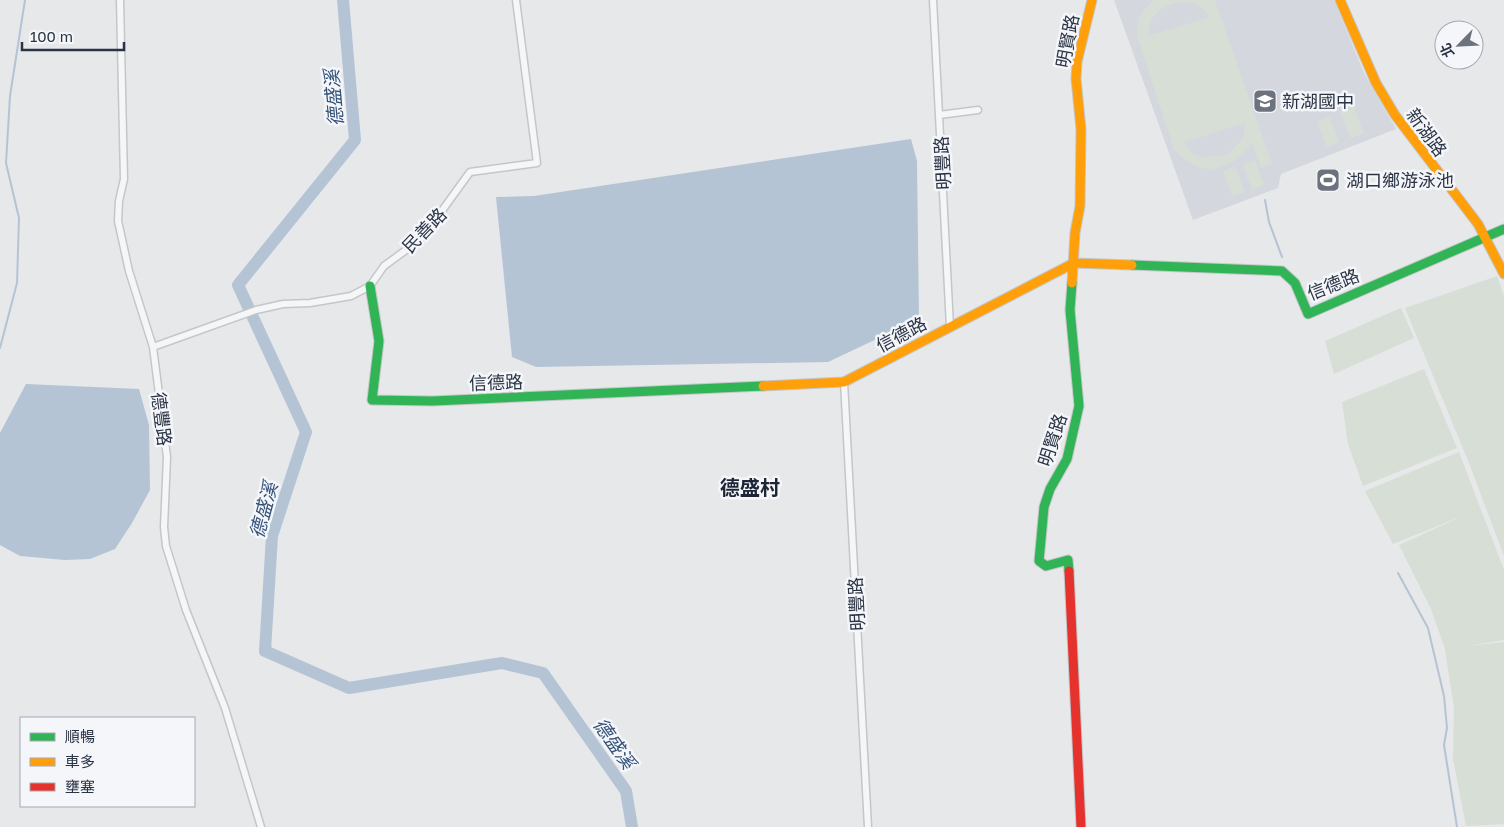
<svg xmlns="http://www.w3.org/2000/svg" width="1504" height="827" viewBox="0 0 1504 827" font-family="'Golos Text','Noto Sans TC',sans-serif">
	<rect width="100%" height="100%" fill="#e6e8ea"/>
	<path fill="#d4d7dd" d="M1114,0H1334L1364,73L1396,129L1281,174L1278,188L1193,220Z"/>
	<path fill="#d6ded6" fill-rule="evenodd" d="M1153,0H1215L1272,164L1261,168L1252,144C1227,171 1201,181 1174,149L1137,36V19ZM1181,2C1195,2 1202,6 1210,17L1148,36C1149,15 1161,6 1181,2ZM1245,123L1244,137L1227,155L1202,157L1191,153L1184,142Z
		M1354,107L1364,133L1350,138L1340,112Z
		M1330,117L1339,142L1326,147L1317,121Z
		M1255,160L1264,185L1252,190L1243,165Z
		M1235,166L1245,192L1232,196L1223,171Z
		M1497,276L1504,296V556L1469,463L1405,308Z
		M1401,308L1414,338L1334,374L1325,341Z
		M1424,369L1457,448L1363,486L1348,444L1342,402Z
		M1459,452L1504,570V640L1467,646L1504,642V824L1466,826L1453,759L1454,708L1445,649L1431,609L1399,545L1465,515L1393,544L1365,491Z"/>
	<path fill="#b4c4d5" d="M911,139L917,161L919,319L828,362L536,367L512,357L496,197L534,196Z
		M26,384L139,389L149,425L150,490L132,523L115,549L90,559L65,560L20,556L0,545V433Z"/>
	<g fill="none" stroke-linecap="round" stroke-linejoin="round">
		<path stroke="#b4c4d5" stroke-width="2" d="M1265,200L1269,222L1282,257
			M0,348L17,283L19,218L6,163L10,96L25,0
			M1398,573L1428,628L1444,696L1447,728L1444,745L1457,827"/>
		<path stroke="#b4c4d5" stroke-width="12" d="M343,0L355,140L238,285L306,432L272,536L265,651L349,688L502,663L543,673L626,791L632,827"/>
		<g stroke="#c4c6c8" stroke-width="9">
			<path id="street" d="M120,0L124,179L119,201L118,221L129,271L153,347L167,457L164,527L166,546L186,610L225,708L261,827
				M933,0L950,327
				M939,115L978,110
				M153,347L256,310L283,304L310,303L351,296L370,286L384,266L417,242L428,230L470,172L537,163L516,0
				M844,382L868,827"/>
		</g>
		<g stroke="#c4c6c8" stroke-width="11">
			<path id="fast" d="M1132,265L1282,271L1295,283L1308,314L1504,229
				M370,286L379,341L372,400L433,401L763,386
				M1069,571L1068,560L1046,566L1039,561L1044,507L1050,489L1067,459L1079,406L1070,310L1072,283"/>
		</g>
		<g stroke="#c4c6c8" stroke-width="11">
			<path id="slow" d="M1340,0L1376,83L1395,115L1478,224L1504,274
				M1072,283L1075,233L1080,206L1081,129L1076,79L1077,62L1092,0
				M763,386L844,382L1074,263L1132,265"/>
		</g>
		<g stroke="#c4c6c8" stroke-width="11">
			<path id="jam" d="M1069,571L1081,827"/>
		</g>
		<use href="#street" stroke="#f5f6f7" stroke-width="6"/>
		<use href="#fast" stroke="#30b455" stroke-width="9"/>
		<use href="#slow" stroke="#ff9f0a" stroke-width="9"/>
		<use href="#jam" stroke="#e5322d" stroke-width="9"/>
	</g>
	<defs>
		<g id="school-square" transform="scale(1.25)"><rect x="-9" y="-9" width="18" height="18" rx="4" fill="#6c737f" stroke="#f4f6f9"/><path d="M0-5L7-2L0 1L-7-2ZM-4 1L0 2.5L4 1V4Q0 6-4 4Z" fill="#fff"/></g>
		<g id="stadium-square" transform="scale(1.25)"><rect x="-9" y="-9" width="18" height="18" rx="4" fill="#6c737f" stroke="#f4f6f9"/><path d="M0-5a6.5 5 0 1 0 0 10a6.5 5 0 1 0 0-10ZM-3.5-1.8h7v3.6h-7Z" fill="#fff"/></g>
	</defs>
	<g fill-rule="evenodd">
		<use href="#school-square" x="1265" y="101"/>
		<use href="#stadium-square" x="1328" y="180"/>
	</g>
	<g text-anchor="middle" dominant-baseline="central" stroke-width="5" stroke-linejoin="round" paint-order="stroke">
		<g font-size="18" fill="#2b3445" stroke="#f4f6f9">
			<text transform="translate(1067 41) rotate(-79)">明賢路</text>
			<text transform="translate(1427 132) rotate(54)">新湖路</text>
			<text transform="translate(942 163) rotate(-93)">明豐路</text>
			<text transform="translate(424 230) rotate(-46)">民善路</text>
			<text transform="translate(1333 284) rotate(-22)">信德路</text>
			<text transform="translate(901 334) rotate(-28)">信德路</text>
			<text transform="translate(496 382) rotate(-2)">信德路</text>
			<text transform="translate(162 419) rotate(83)">德豐路</text>
			<text transform="translate(1052 440) rotate(-72)">明賢路</text>
			<text transform="translate(856 604) rotate(-93)">明豐路</text>
		</g>
		<g font-size="18" fill="#2b3445" stroke="#f4f6f9" text-anchor="start">
			<text x="1282" y="101">新湖國中</text>
			<text x="1346" y="180">湖口鄉游泳池</text>
		</g>
		<g font-size="19" font-style="italic" fill="#34527a" stroke="#f4f6f9">
			<text transform="translate(333 98) rotate(-95)">德盛溪</text>
			<text transform="translate(263 510) rotate(-75)">德盛溪</text>
			<text transform="translate(615 743) rotate(55)">德盛溪</text>
		</g>
		<g font-size="20" font-weight="bold" fill="#1d2536" stroke="#f4f6f9">
			<text x="750" y="487">德盛村</text>
		</g>
	</g>
	<rect x="20" y="717" width="175" height="90" fill="#f4f6f9" stroke="#a4a8b1"/>
	<rect x="30" y="733" width="25" height="8" fill="#30b455" stroke="#a4a8b1"/>
	<text x="65" y="742" font-size="15" fill="#2b3445">順暢</text>
	<rect x="30" y="758" width="25" height="8" fill="#ff9f0a" stroke="#a4a8b1"/>
	<text x="65" y="767" font-size="15" fill="#2b3445">車多</text>
	<rect x="30" y="783" width="25" height="8" fill="#e5322d" stroke="#a4a8b1"/>
	<text x="65" y="792" font-size="15" fill="#2b3445">壅塞</text>
	<g transform="translate(1459 45) rotate(246)"><circle r="24" fill="#f4f6f9" stroke="#a4a8b1"/>
	<path d="M0-4L9 19L0 12L-9 19Z" fill="#6c737f"/>
	<text y="-8" font-size="14" font-weight="bold" text-anchor="middle" fill="#2b3445">北</text>
	</g>
	<path d="M22 42v8h102v-8" fill="none" stroke="#2b3445" stroke-width="2.5"/>
	<text x="30" y="42" font-size="15" fill="#2b3445" stroke="#f4f6f9" stroke-width="4" paint-order="stroke">100 m</text>
</svg>
